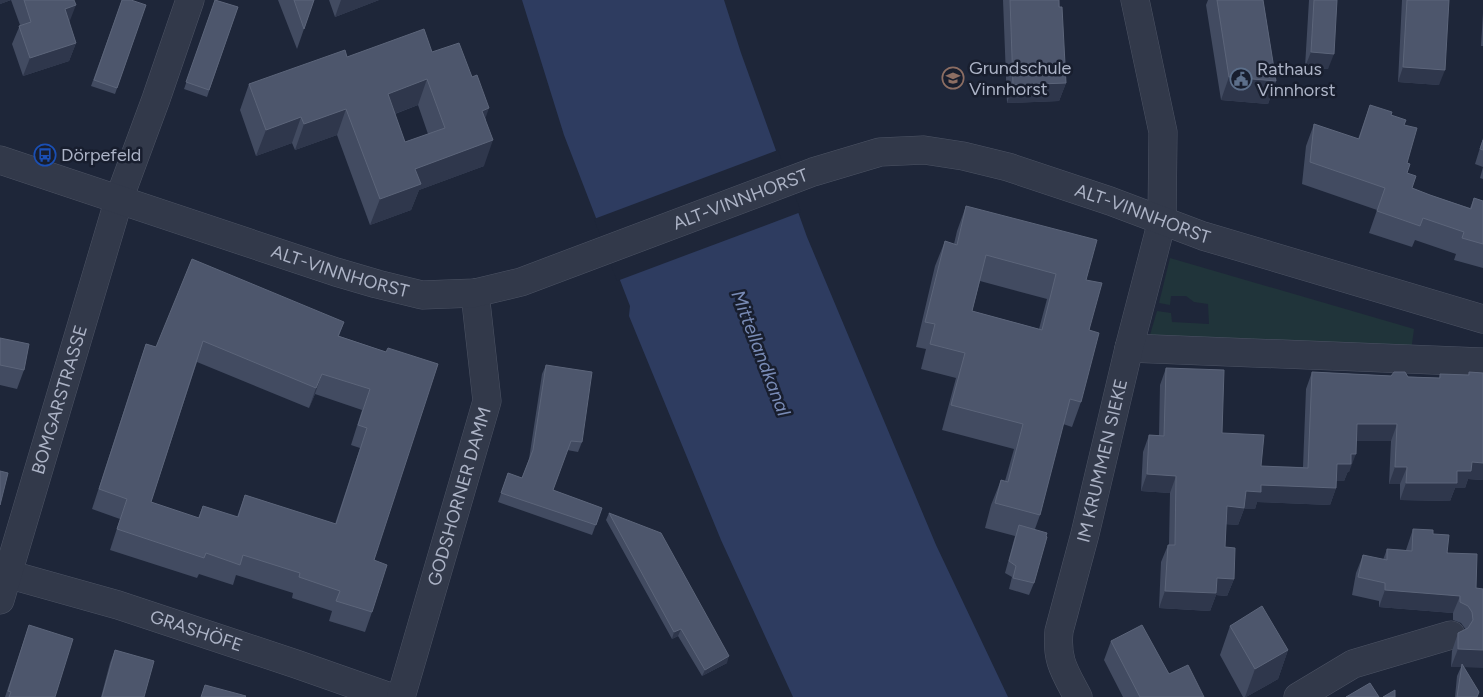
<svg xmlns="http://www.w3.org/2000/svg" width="1483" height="697" viewBox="0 0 1483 697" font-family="Figtree,sans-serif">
	<rect width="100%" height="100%" fill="#1e2639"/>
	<path fill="#20343a" d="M1170,258L1414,329L1411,351L1150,335L1157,311L1171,313L1172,322L1209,324L1208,304L1194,302L1186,296H1171L1170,305L1159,303Z"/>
	<path fill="#2e3c60" d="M522,0H724L741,53L807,237L936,545L1008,697H793L721,540L629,316L630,306L564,135Z"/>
	<path fill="#1e2639" d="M778,150L801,212L617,281L594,219Z"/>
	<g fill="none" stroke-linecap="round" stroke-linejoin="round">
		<g stroke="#4c5364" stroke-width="29">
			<g id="minor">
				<path d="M1129,348L1483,362"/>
				<path id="s1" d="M0,572L118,605L296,664L390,697"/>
				<path id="s2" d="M0,600L119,199L156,99L190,0"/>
				<path id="s3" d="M401,697L487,401L475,293"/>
				<path id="s4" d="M1078,697C1065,672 1056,661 1059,631L1085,534L1129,348L1162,221L1163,132L1135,0"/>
				<path d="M1298,697L1353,664L1451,635"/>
			</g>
		</g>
		<g stroke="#4c5364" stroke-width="29">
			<g id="tertiary">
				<path id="s5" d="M0,160L336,272L377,284L422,295L475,293L521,282L813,172L880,152L924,150L963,156L1008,167L1110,201L1203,236L1483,319"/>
			</g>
		</g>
		<use href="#minor" stroke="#32394a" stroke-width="28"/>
		<use href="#tertiary" stroke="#32394a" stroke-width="28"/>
	</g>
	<path fill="#424b61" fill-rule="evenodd" d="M0,0H74L69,23L76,43L69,61L23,76L12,44L20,25L11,0L0,4Z
		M122,0L146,5L115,94L91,86Z
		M215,0L238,7L207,97L184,89Z
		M278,0H314L297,49Z
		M329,0H379L335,17Z
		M1003,0H1059L1066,83L1059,101L1007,103Z
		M1208,0H1263L1276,81L1268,104L1221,100L1206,5Z
		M1309,0H1337L1328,69L1305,67Z
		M1402,0H1449L1439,85L1398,82Z
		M1483,13V46H1481Z
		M432,52L486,119L484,166L419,190L411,210L370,225L337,135L295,150L292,143L256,156L240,110L249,84L347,57ZM418,105L428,134L405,142L395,114Z
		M1370,105L1391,115L1404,125L1407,163V173L1412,188L1430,195L1470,208L1474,198L1483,201V268L1454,260L1456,254L1415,240L1412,247L1369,233L1377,210L1302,184L1306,146L1314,124L1358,139Z
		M1483,138V179L1480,178L1483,167L1475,164Z
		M966,206L1086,280L1089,330L1081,402L1072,427L1063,424L1040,515L1035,529L1034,583L1029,595L1009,589L1012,577L1005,573L1015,536L985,528L991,505L1001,480L1005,481L1014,449L942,430L956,378L921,369L926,349L916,347L935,266L945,241L954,244L957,231ZM980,281L1047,299L1039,329L972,311Z
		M344,322L339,336L386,352L374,560L372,612L365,632L329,621L332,611L292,598L293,593L236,575L233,585L199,574L197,578L110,550L120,519L92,509L139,364L146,344L156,347ZM197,362L309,408L315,394L362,410L351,445L360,448L335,524L245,495L237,517L203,506L198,518L151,502Z
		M0,338L24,370L17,389L0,385Z
		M546,365L582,442L578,452L567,450L553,490L602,508L592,535L498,502L508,473L522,478L529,459L542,374Z
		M1166,368L1222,433L1261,466L1303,467L1306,389L1312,372L1439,378L1440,374L1468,375L1469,372L1483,373V480L1468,479L1465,488H1455L1450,501L1400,500V484H1389L1391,441H1356L1349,472L1348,471L1344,481H1336V488L1330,505L1257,502L1255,509H1244L1238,525L1226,524L1225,547L1234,579L1227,596L1216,595L1210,611L1159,608L1161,562L1168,545H1169L1170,493L1141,491L1143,452L1149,435H1159L1160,385Z
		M609,513L727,663L702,676L678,636L672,639L606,520Z
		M1413,529L1433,534L1476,588L1483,589L1464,667L1477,697H1455L1457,676L1461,667H1451L1452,651L1458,633L1466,630L1461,623L1453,620V613L1379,607V601L1352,595L1356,573L1363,555L1383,560L1387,549L1406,550Z
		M29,625L55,697H5Z
		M1230,626L1288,650L1278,679L1246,697H1243L1220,655Z
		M1111,641L1169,674L1204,697H1123L1104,660Z
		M115,650L144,697H101L110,663Z"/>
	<path fill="#2f374c" d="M0,0H11L0,4Z
		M341,0H379L335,17Z
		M76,5L69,23L65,9Z
		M76,43L69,61L23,76L30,58Z
		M1311,52L1334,54L1328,69L1305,67Z
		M1403,67L1445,70L1439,85L1398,82Z
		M1229,77L1276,81L1268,104L1221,100Z
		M427,79L418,105L378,120L388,94Z
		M1066,83L1059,101L1007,103L1013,85Z
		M489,108L480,134L482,111Z
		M346,109L337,135L295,150L304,124Z
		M301,117L292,143L256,156L266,130Z
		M493,140L484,166L419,190L411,210L370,225L380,199L415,169Z
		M322,374L315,394L309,408L316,388Z
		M1357,424H1397L1391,441H1351Z
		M1351,454H1356L1349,472L1348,471L1344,481H1331L1337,464Z
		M1472,462L1483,463V480L1468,479L1465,488H1455L1450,501L1400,500L1406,483L1457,471Z
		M1395,467H1407L1400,484H1389Z
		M1147,474L1176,476L1170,493L1141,491Z
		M1261,485L1336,488L1330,505L1257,502L1255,509H1244L1238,525L1221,524L1227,506L1246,491Z
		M1217,578L1234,579L1227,596L1216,595L1210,611L1159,608L1165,591Z
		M1385,590L1460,596L1453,613L1379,607Z
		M681,629L678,636L672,639L674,632Z
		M1458,649L1483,650V668L1461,667L1462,664L1461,667H1451Z
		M1288,650L1278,679L1246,697H1245L1255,669Z
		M729,656L727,663L702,676L705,670Z"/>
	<path fill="#4d566c" stroke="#5c657a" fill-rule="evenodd" d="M24,0H74L76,5L65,9L76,43L30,58L19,26L31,22Z
		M122,0H131L146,5L117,88L94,80Z
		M215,0L238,7L209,90L186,82Z
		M294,0H314L304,29Z
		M1010,0H1059V7H1062L1066,83L1013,85Z
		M1217,0H1263L1276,81L1229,77Z
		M1314,0H1337L1334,54L1311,52Z
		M1407,0H1449L1445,70L1403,67Z
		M424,29L432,52L459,43L472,77L477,75L489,108L482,111L493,140L415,169L421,184L380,199L346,109L304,124L301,117L266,130L249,84L345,50L347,57ZM427,79L445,128L405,142L388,94Z
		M1370,105L1392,112L1391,115L1406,120L1404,125L1417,128L1407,163L1410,164L1407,173L1416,176L1412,188L1430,195L1471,209L1474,198L1483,201V244L1462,238L1464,232L1423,218L1420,226L1377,211L1385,188L1310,162L1314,124L1359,139Z
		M1483,140V150L1480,149Z
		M966,206L1097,240L1086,280L1102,283L1089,330L1099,333L1081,402L1070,399L1040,515L995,503L1001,480L1008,482L1023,424L951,405L965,353L930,344L935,324L925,322L945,241L957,245ZM986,255L1056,274L1042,330L972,311Z
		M192,259L344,322L338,336L386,352L388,348L438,364L374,560L387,565L372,612L336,601L340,591L299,577L300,573L243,555L240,565L206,553L204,558L117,529L127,499L99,489L146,344L156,347ZM203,341L316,388L322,374L370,389L358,425L367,428L336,524L245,495L238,517L203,506L199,518L151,502Z
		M0,338L29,344L24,370L0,365Z
		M546,365L592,372L582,442L571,441L553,490L602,508L596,525L501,493L508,473L522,478L533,450Z
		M1166,368L1224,370L1222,433L1264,435L1261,466L1308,468L1312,372L1391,376L1394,372H1405L1408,377L1440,378V374L1469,375V372L1483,373V463L1472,462L1471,471H1457V483H1406L1407,467H1395L1397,424H1357L1356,454H1351V464H1337L1336,488L1261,485V492L1246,491L1244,508L1227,506L1225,547L1235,548L1234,579L1217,578L1216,593L1165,591L1168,545H1175L1176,476L1147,474L1149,435L1164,436Z
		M0,471L8,473L0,505Z
		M609,513L661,533L729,656L705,670L681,629L674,632Z
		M1019,525L1047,533L1046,536L1047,537L1034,583L1013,578L1016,566L1009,561Z
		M1413,529L1433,530V534L1449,535L1447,553L1477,554L1476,588L1483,589V650L1458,649V633L1468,628L1473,620L1472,612L1468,606L1460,602V596L1385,590V583L1358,577L1363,555L1387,560V549L1412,551Z
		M1262,606L1288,650L1255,669L1230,626Z
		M29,625L73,639L55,697H9L11,692L8,691Z
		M1142,625L1169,674L1188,665L1204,697H1140L1111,641Z
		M115,650L154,661L144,697H102Z
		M1462,664L1479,692L1477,697H1457Z
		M1370,683L1379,697H1346Z
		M205,685L246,696L245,697H201Z
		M1395,690V697H1383Z"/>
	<defs>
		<g id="school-ring" transform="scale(1.125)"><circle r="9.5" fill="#181e2e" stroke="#8d6e63" stroke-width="1.5"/><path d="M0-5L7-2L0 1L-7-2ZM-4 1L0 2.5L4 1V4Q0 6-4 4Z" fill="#8d6e63"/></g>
		<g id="civic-ring" transform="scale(1.125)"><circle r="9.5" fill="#181e2e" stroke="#5c6f8a" stroke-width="1.5"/><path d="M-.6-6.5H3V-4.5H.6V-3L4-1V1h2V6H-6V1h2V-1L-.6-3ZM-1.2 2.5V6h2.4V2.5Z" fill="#5c6f8a"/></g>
		<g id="bus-ring" transform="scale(1.125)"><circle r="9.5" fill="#181e2e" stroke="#1a4fb4" stroke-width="1.5"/><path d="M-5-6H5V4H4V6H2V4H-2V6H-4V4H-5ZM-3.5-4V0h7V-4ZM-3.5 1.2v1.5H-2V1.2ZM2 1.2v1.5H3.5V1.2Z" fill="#1a4fb4"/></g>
	</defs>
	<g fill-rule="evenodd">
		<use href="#school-ring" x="953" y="78"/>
		<use href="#civic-ring" x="1241" y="79"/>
		<use href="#bus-ring" x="45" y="155"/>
	</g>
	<g text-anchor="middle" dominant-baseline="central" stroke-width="5" stroke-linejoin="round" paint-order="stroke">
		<g font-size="18" fill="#acb3c6" stroke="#181e2e" text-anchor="start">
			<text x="969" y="68">Grundschule<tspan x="969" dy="21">Vinnhorst</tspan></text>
			<text x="1257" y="69">Rathaus<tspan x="1257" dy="21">Vinnhorst</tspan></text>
			<text x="61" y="155">Dörpefeld</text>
		</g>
		<g font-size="18" fill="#acb3c6" stroke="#181e2e">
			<text stroke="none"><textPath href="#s5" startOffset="778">ALT-VINNHORST</textPath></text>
			<text stroke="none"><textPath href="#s5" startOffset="1198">ALT-VINNHORST</textPath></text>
			<text stroke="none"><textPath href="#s5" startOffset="358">ALT-VINNHORST</textPath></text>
			<text stroke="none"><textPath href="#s2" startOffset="209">BOMGARSTRASSE</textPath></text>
			<text stroke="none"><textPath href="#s4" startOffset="246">IM KRUMMEN SIEKE</textPath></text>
			<text stroke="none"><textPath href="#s3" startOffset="209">GODSHORNER DAMM</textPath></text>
			<text stroke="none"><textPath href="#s1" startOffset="205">GRASHÖFE</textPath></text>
		</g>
		<g font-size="19" font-style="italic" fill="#798bb6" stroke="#181e2e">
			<text transform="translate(761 353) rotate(69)">Mittellandkanal</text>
		</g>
	</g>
</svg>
